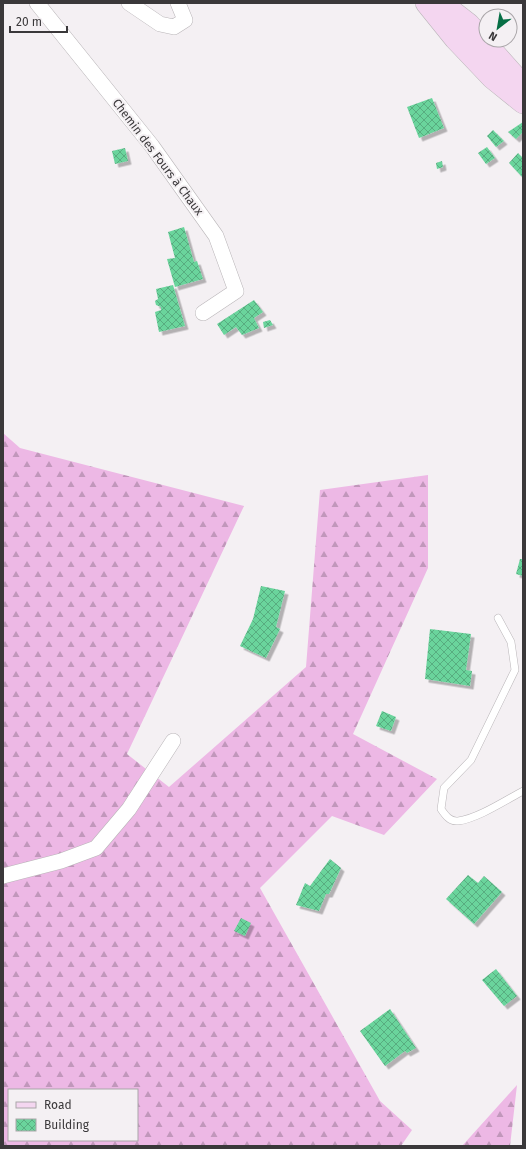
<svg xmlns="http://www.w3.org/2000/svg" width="526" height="1149" viewBox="0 0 526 1149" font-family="'Fira Sans',sans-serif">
	<defs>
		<pattern id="forest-firs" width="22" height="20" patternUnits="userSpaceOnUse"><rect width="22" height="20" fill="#edb8e5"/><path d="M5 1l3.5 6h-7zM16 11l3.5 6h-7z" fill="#c197bb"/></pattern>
		<pattern id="building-cross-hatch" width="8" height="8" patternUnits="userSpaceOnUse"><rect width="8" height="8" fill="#6ad49c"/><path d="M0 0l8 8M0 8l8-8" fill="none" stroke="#58ad80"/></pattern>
		<filter id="shadow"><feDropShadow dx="3.5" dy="3.5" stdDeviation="0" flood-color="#0004"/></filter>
	</defs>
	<rect width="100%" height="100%" fill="#f4f0f3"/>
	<path fill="url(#forest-firs)" fill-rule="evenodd" d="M3,433L20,448L244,506L127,754L169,787L306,667L320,490L428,475V568L353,734L437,779L384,835L332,816L260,888L380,1101L412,1130L401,1146H3ZM9,1090H137V1140H9Z
		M517,1085L510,1146H462Z"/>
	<path fill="url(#building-cross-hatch)" filter="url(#shadow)" d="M432,98L444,128L419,138L407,107Z
		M523,122V132L516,139L508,132Z
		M493,130L504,141L496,147L487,136Z
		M487,147L495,158L486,164L478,153Z
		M125,148L128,161L115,164L112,151Z
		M518,153L523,158V178L509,163Z
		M442,161L443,167L437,169L436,163Z
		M184,227L194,262L197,261L203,279L175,287L167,259L175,258L168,232Z
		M173,285L185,326L159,332L155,312L161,310V307L156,305L155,301L158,299L156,289Z
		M254,300L263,312L254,318L259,328L242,335L236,327L224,335L217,324Z
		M270,320L273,325L264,328L263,322Z
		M520,559H523V576L516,574Z
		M261,586L285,591L276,627L280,629L266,658L240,646L253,619Z
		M430,629L471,634L466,670L472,671L470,686L425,679Z
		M382,711L396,717L391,731L376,726Z
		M330,859L341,868L329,894H326L319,911L296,905L305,883L310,886Z
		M468,875L478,883L484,876L502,892L474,924L446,899Z
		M241,918L251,923L245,936L234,931Z
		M496,969L517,996L504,1006L482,980Z
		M390,1009L416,1048L407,1053L405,1051L385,1066L360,1031Z"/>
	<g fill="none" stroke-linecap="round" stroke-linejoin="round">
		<g stroke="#b9b5b8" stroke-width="8">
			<path id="service" d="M498,618L511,642L515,670L471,760L444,788L441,809C445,815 450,822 458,821C477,819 506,800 523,791"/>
		</g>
		<g stroke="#b9b5b8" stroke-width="16">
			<path id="minor" d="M37,3L152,146L216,236L236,291L203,313
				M129,3L160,24L174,27L185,20L178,3
				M3,876L61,861L96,848L129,809L173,741"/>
		</g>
		<g stroke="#b9b5b8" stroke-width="22">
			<path id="secondary" d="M426,3L455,39L492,78L523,103
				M442,3L469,24L523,85"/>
		</g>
		<use href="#service" stroke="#fff" stroke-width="7"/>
		<use href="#minor" stroke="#fff" stroke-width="15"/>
		<use href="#secondary" stroke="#f4d6f0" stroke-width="21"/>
	</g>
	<g text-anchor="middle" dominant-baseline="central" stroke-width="4" stroke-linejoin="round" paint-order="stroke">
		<g font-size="12" fill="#3a383a" stroke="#f4f0f3">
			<text transform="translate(158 157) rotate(53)">Chemin des Fours à Chaux</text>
		</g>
	</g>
	<rect width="526" height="1149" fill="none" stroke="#3a383a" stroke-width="8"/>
	<rect x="8" y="1089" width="130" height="52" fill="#f4f0f3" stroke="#aaa6a9"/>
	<rect x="16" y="1102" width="20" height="6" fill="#f4d6f0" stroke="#aaa6a9"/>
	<text x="44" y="1109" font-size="12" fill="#3a383a">Road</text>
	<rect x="16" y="1119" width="20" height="12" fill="url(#building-cross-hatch)" stroke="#aaa6a9"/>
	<text x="44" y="1129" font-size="12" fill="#3a383a">Building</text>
	<g transform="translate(498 28) rotate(211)"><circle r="19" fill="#f4f0f3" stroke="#aaa6a9"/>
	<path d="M0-3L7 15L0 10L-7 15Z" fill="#066e45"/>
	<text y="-6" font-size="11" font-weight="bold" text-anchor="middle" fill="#3a383a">N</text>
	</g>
	<path d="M10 26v6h57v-6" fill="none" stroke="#3a383a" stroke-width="2"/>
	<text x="16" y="26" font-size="12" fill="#3a383a" stroke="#f4f0f3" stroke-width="3" paint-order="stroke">20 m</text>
</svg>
